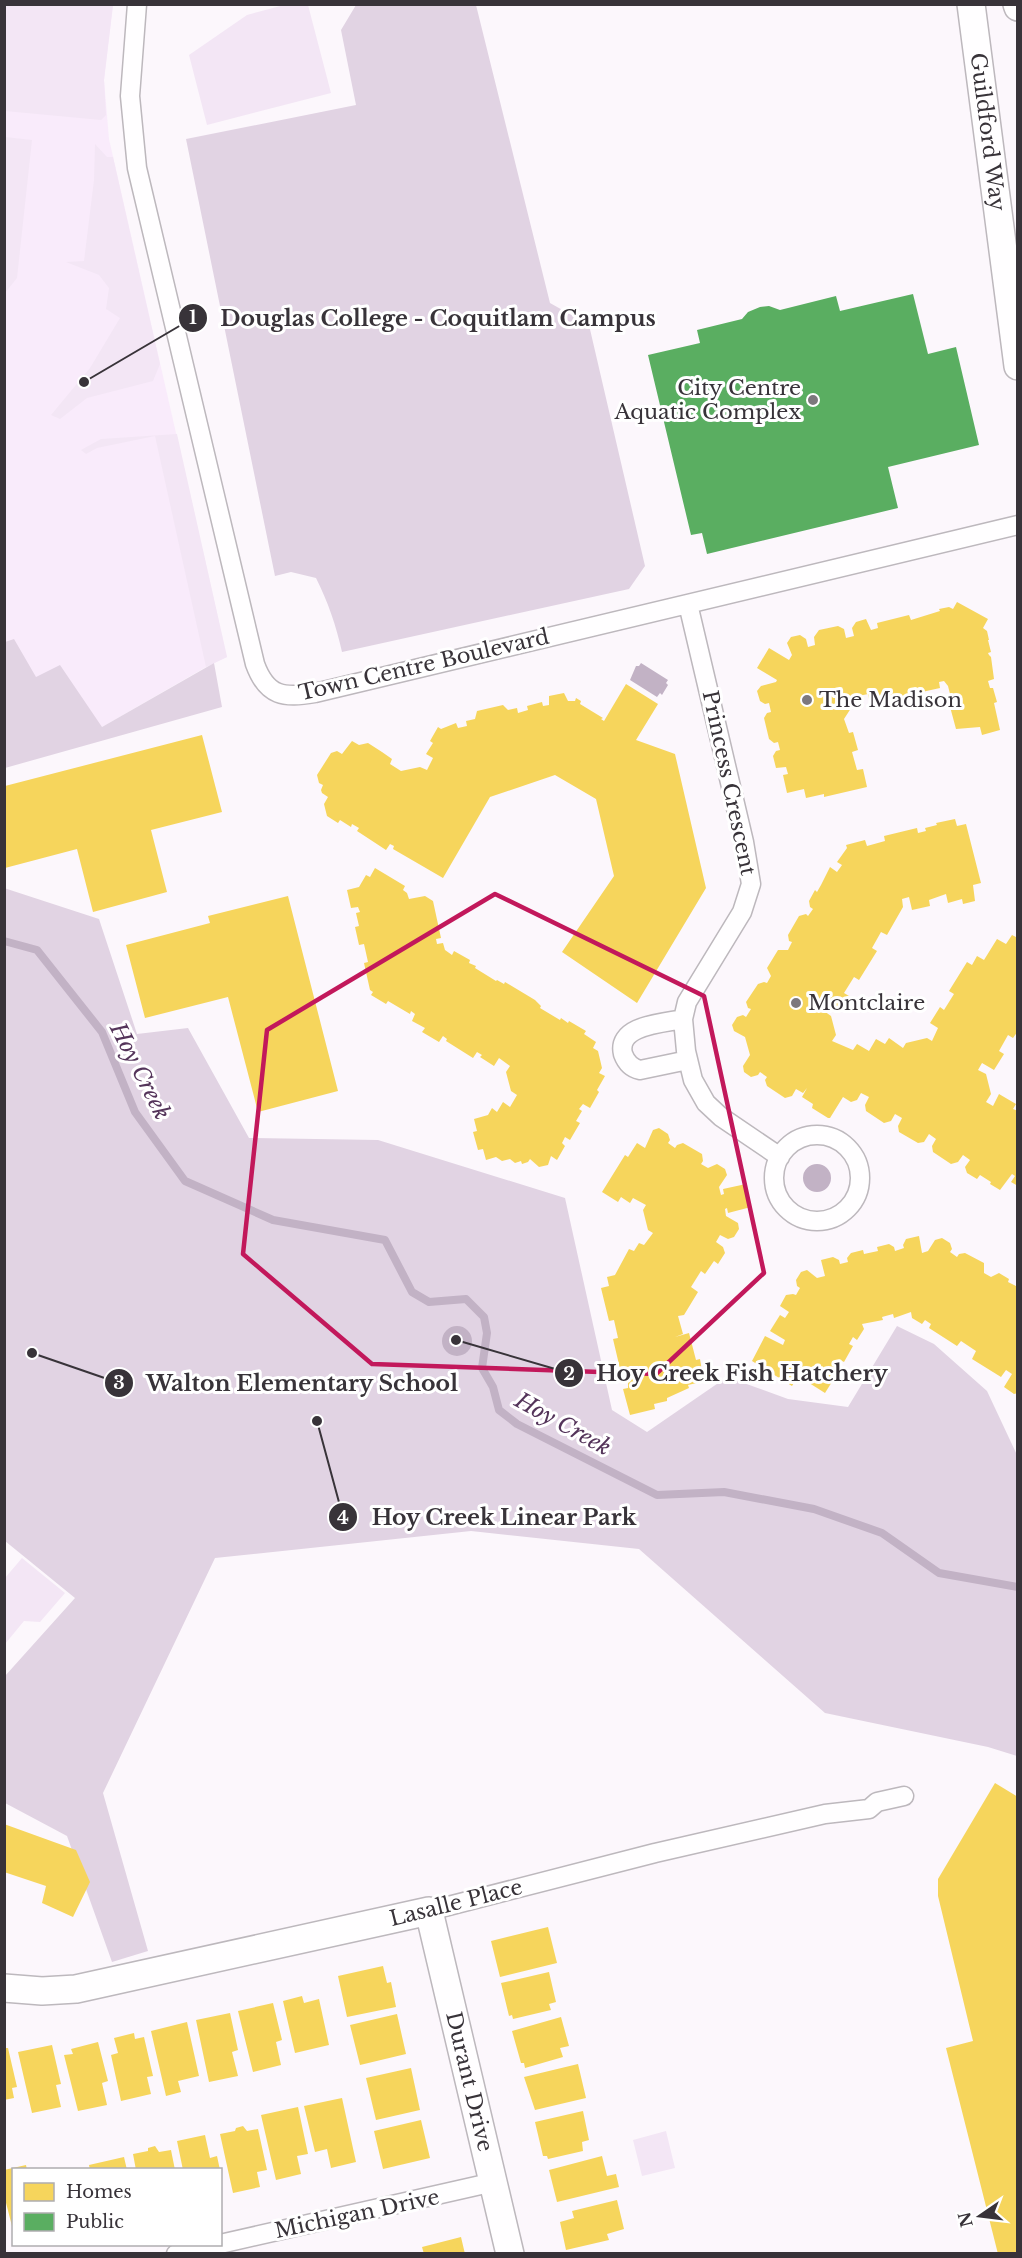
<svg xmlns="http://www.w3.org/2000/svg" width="1022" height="2258" viewBox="0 0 1022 2258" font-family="'Libre Baskerville',serif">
	<rect width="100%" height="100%" fill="#fcf7fc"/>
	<path fill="#f9ebfb" d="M5,5H113L104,80L109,139L227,657L206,667L102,727L5,705Z"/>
	<path fill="#f3e6f5" d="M288,4L308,5L331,93L207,125L189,55L247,15Z
		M4,5H113L104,80L106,115L101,120L5,111Z
		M5,137L32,140L17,278L5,293Z
		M95,144L107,157H113L160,364L153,381L87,398L60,419L51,415L90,368L120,318L106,309L109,288L99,275L66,262L84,261L94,180Z
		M177,434L227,657L206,667L155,436L97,448L86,454L81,450L101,439Z
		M22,1558L65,1593L40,1622L24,1621L5,1644V1578Z
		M666,2131L675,2168L642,2176L633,2140Z"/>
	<path fill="#e1d3e3" d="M356,5H476L550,303L589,325L645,566L629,589L342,652C336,625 328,602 316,578L291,572L275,576L186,139L356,105L341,30Z
		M14,639L36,677L60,665L102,727L214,663L222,707L5,768V642Z
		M4,888L99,919L137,1034L188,1028L249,1138L378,1140L565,1198L612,1410L647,1432L727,1377L788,1399L848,1407L897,1326L934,1344L987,1391L1017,1455V1756L988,1747L825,1713L639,1549L471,1531L215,1558L103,1793L148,1951L112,1962L67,1836L5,1803V1676L75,1598L5,1541Z"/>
	<path fill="#c2b2c5" d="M641,663L668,680L666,683L668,685L662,695L660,693L657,697L630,680L636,666H639Z
		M803 1178a14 14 0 1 1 28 0a14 14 0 1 1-28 0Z
		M442 1341a15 15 0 1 1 30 0a15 15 0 1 1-30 0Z"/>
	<path fill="#f6d55c" d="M957,602L988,619L983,628L987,631L989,640H988L991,652L988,653L989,655L991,657L994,679L988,681L990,688H993L997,702L994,703L1000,730L982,735L980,727L956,729L949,703L952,702L948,686L944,681L939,682L940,688L922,692L920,687L913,689L914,694L881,702L880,697L869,699L868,694L854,697L855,702L844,719L849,733L853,732L858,750L852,752L857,770L863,769L867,787L824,797V794L806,798L804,789L787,793L783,775L788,774L786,767L776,768L773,756L776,751L780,750L778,742L774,743L769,739L764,718L767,713L771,712L769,703L765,704L760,701L757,691L761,686L776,682L777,680L757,668L769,648L789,660L792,655L787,643L791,637L800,635L806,639L808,647L815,645L814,637L819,630L838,626L844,629L846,638L854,636L852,628L856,622L866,619L871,630L878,628L877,623L909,615L911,620L940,611L939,609L949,607L953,609Z
		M626,684L658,704L636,740L675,754L706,888L637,1003L562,952L614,876L596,799L555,775L490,797L443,878L393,849L394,846L390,844L386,850L357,831L359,828L352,824L351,827L340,820L338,823L327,816L324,804L328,797L322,793L321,790L323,785L319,783L317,775L331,753L337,751L342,754L352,741L359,745L368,743L382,752L392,759L390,764L401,771L420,767L427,770L433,758L426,754L433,743L430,741L438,727L441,729L456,723L458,728L467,726L466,721L475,719L477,711L503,705L508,710L517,708L518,713L528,710L527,706L542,702L543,706L549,705V696L564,693L568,701H575L576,698L581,701L580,704L603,718L601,719L604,721Z
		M202,735L222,812L151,830L167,892L93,912L77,849L5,868V786Z
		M955,819L957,826L966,824L981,883L973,885L975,901L963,904L962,899L948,903L946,894L929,900L930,906L912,910L909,897L902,899L903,907L887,935L881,932L872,948L877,951L859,980L854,977L844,993L849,996L840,1012L828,1005L824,1011L831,1016L836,1035L832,1041L853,1050L857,1044L869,1051L876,1039L885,1044L889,1038L903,1048L906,1043L927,1038L932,1041L938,1028L930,1023L940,1007L944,1010L954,994L949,991L967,962L972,965L977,956L984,960L997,939L1006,944L1012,935L1018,938V1031L1013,1038L1008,1035L999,1051L1004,1054L994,1070L982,1063L978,1070L986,1074L991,1094L986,1102L993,1106L999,1094L1016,1104L1013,1109L1018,1111V1186L1011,1182L1015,1176L1012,1174L1000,1190L990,1184L991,1182L980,1175L977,1179L967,1173L965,1167L970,1160L963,1155L958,1162L951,1164L933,1152L932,1146L936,1139L929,1134L924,1142L918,1143L899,1132L898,1126L902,1118L895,1114L891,1121L884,1123L866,1111L865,1105L869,1097L861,1093L857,1100L851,1102L843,1097L830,1118H828L812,1108L813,1104L802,1097L807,1088L803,1093L796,1089L792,1096L785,1098L767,1086L765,1080L767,1077L760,1072L758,1075L751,1077L744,1072L743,1066L750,1055L745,1037L734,1031L732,1025L737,1017L743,1015L746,1017L751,1009L748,1008L746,1002L758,984L764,982L767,983L771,976L767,968L778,950H788L792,942L789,941L788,935L799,916L806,914L808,916L813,909L810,907L809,901L815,890L817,892L821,885L830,867L837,872L842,865L837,862L847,848L846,845L865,840L867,846L885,841L884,836L917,828L918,833L926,831L925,828L937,825L936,823Z
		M375,868L405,886L403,890L407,893L409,899L425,896L433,901L441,938L436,939L437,944L443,943L445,950L452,955L454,951L470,960L469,963L476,966L475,968L496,981L497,980L504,984L505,982L535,1000L541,1006L540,1008L560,1020L561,1018L568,1023L569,1021L586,1031L584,1034L596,1042L593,1048L598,1051L602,1068L599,1073L605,1076L597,1090L599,1092L590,1108L583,1104L579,1109L582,1111L576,1121L580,1123L570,1140L565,1137L562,1143L565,1146L557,1160L551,1156L548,1165L539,1167L530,1159L528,1162L522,1164L521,1161L515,1163L510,1159L502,1161L496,1157L486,1160L483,1149L478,1150L473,1132L477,1131L474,1119L488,1115L492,1108L497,1112L503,1102L510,1107L517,1095L511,1091L506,1072L510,1066L499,1058L494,1066L480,1057L482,1055L477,1052L473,1058L446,1041L447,1039L443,1036L439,1042L422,1032L425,1028L412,1021L415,1014L411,1011L410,1014L388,1001L386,1004L371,995L373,992L370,990L364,963L368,962L364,944L359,945L355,927L359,926L356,913L360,912L358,907L351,908L347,890L359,887L366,875L370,877Z
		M288,896L338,1091L258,1112L228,997L145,1018L126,945L210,923L208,916Z
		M659,1128L668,1134L670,1140L668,1143L675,1148L677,1145L683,1143L702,1154L703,1161L701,1164L708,1168L717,1164L725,1169L727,1175L719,1187L721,1195L724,1194L723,1189L746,1184L751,1207L728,1213L727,1208L725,1209L726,1216L738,1223L739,1229L734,1237L728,1239L720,1235L716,1242L723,1247L725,1253L718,1264L714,1261L705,1274L701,1271L691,1287L698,1292L684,1315L678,1316L683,1334L675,1337L689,1333L696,1360L700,1359L702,1371L698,1372L701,1382L688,1385L689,1388L667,1398V1401L654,1404L655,1409L630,1415L623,1389L628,1388V1379L626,1371L621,1373L613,1339L618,1338L614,1320L609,1321L601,1288L609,1286L607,1277L615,1275L629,1249L634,1251L639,1243L644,1245L653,1233L648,1230L643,1210L646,1205L633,1198L630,1203L621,1197L618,1202L602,1192L625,1155L628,1157L637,1143L645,1148L653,1130Z
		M919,1236L922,1253L928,1251L935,1240L942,1238L950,1243L952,1249L950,1252L957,1257L959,1254L965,1253L984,1263V1273L991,1277L999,1273L1009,1279L1008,1282L1018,1287V1393L1014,1394L1004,1387L1012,1374L1006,1370L1001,1377L972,1359L976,1351L961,1341L957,1346L929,1328L931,1324L925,1320L922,1324L912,1318L911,1312L894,1318L893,1314L882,1317L883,1320L862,1324L864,1329L857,1340L853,1337L849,1344L853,1346L844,1362L842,1361L836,1371L833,1369L830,1374L835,1377L825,1393L798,1376L792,1386L752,1361L765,1336L783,1345L785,1340L770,1331L780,1315L785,1318L789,1312L780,1306L786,1295L793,1294L796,1295L800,1288L797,1286L796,1280L801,1272L807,1270L817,1278L825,1276L821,1260L833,1257L839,1260L840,1264L848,1262L847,1258L851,1253L863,1250L864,1254L878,1251L877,1247L889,1244L894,1247L895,1251L904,1248L903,1245L906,1239Z
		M995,1783L1018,1797V1915L1016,1918L1018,1924V2254H998L946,2048L973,2041L938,1896V1879Z
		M4,1824L76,1850L90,1882L73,1917L42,1903L46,1886L4,1872Z
		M548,1927L557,1963L500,1977L491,1941Z
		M383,1966L387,1983L391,1982L396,2007L347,2017L338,1976Z
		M549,1972L556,2002L549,2004L551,2010L513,2019L512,2015L509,2016L501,1983Z
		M302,1996L304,2003L319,1999L329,2045L295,2053L283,2001Z
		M273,2003L282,2040L276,2042L281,2065L253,2072L238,2011Z
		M230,2013L238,2050L232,2052L238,2076L209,2082L196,2020Z
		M397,2014L406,2054L360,2065L350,2025Z
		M561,2017L569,2046L560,2048L563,2057L525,2068L524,2063H521L512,2031Z
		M187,2022L199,2076L178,2081L181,2092L166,2096L151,2031Z
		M134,2033L135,2039L144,2037L153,2076L147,2077L151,2094L121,2101L111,2055L118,2053L114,2038Z
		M98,2042L108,2081L102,2083L107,2105L78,2111L64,2055L73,2054L71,2049Z
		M52,2045L61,2084L56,2085L61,2107L32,2113L18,2052Z
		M4,2048H8L17,2087L12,2088L14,2098L4,2100Z
		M578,2064L586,2098L535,2110L524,2077Z
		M411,2068L420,2110L376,2120L366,2078Z
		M342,2098L356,2162L331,2168L327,2149L315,2152L304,2106Z
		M298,2107L308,2154L297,2156L301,2174L276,2180L261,2115Z
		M583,2111L589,2140L582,2142L583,2151L548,2159L547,2156H543L535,2122Z
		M421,2120L430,2158L383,2169L374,2131Z
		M243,2126L247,2131L258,2129L267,2170L257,2172L260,2187L233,2193L220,2134L235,2131L236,2128Z
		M205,2135L210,2158L217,2156L220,2170H183L177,2141Z
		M155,2146L159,2152L171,2150L175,2170H136L133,2154L148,2151V2148Z
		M602,2156L607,2176L616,2174L619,2187L557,2202L549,2170Z
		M124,2157L127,2170H90L89,2165Z
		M26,2165L27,2170H14L13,2230L4,2195V2170Z
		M617,2200L624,2229L607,2234L609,2240L566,2250L560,2222L574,2218L572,2211Z
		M461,2237L465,2254H424L422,2247Z"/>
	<path fill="#5aae61" d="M913,294L928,354L956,347L979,445L888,467L898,508L707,554L702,533L691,535L648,355L700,343L697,330L742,319L748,312L760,307L769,306L780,310L836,296L840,311Z"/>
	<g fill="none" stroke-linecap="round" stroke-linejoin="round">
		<path stroke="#c2b2c5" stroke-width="8" d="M4,941L37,950L102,1032L135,1112L185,1181L273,1220L385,1240L412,1292L429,1302L466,1299L484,1317L487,1333L482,1368L493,1387L499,1410L517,1424L657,1495L724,1492L814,1509L882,1533L939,1573L1018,1587"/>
		<g stroke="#bdb8bd" stroke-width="21">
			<path id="street" d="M137,4L130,96L137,168L255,664C267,697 284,698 315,693L1018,525
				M688,604L744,842L751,884L742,912L687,1002L683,1019L686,1051L693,1080L706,1103L721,1117L780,1157
				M683,1019C664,1023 616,1025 623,1054C626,1062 631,1068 640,1070L688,1060
				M774 1178a43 43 0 1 1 86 0a43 43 0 1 1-86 0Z
				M429,1911L655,1853L825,1814L869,1809L877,1802L904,1796
				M220,2244L494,2182
				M176,2254L217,2244"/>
		</g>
		<g stroke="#bdb8bd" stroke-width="30">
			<g id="secondary">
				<path id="s1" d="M971,4L1018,366"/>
				<path d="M1017,4L1018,7"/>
				<path id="s2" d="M4,1988L42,1991L76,1989L429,1911L510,2254"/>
			</g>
		</g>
		<use href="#street" stroke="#fffeff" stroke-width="18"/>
		<use href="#secondary" stroke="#fffeff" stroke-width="27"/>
	</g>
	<path fill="none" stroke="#c2185b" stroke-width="4.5" stroke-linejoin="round" d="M495,894L704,996L764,1273L656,1374L372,1364L243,1254L267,1030Z"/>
	<g fill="#7d787d" stroke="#fff" stroke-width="2">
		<circle cx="813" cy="400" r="6"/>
		<circle cx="807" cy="700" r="6"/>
		<circle cx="796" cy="1003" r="6"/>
	</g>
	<g text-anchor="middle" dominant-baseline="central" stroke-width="6" stroke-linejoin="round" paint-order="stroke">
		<g font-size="21" fill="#383339" stroke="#fff">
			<text stroke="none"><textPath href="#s1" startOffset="129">Guildford Way</textPath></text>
			<text transform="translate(424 665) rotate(-13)">Town Centre Boulevard</text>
			<text transform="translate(729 783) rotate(78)">Princess Crescent</text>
			<text transform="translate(456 1903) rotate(-14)">Lasalle Place</text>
			<text stroke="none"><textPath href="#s2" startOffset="609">Durant Drive</textPath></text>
			<text transform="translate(357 2214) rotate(-12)">Michigan Drive</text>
		</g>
		<g font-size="21" fill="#383339" stroke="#fff" text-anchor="start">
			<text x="801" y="388" text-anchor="end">City Centre<tspan x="801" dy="24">Aquatic Complex</tspan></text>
			<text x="819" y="700">The Madison</text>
			<text x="808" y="1003">Montclaire</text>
		</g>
		<g font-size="22" font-style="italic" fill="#54345a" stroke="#fff">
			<text transform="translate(140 1071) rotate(63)">Hoy Creek</text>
			<text transform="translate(563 1424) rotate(29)">Hoy Creek</text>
		</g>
	</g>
	<path fill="none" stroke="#383339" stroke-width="2" d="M84 382L193 318M456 1340L569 1373M32 1353L119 1383M317 1421L343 1517"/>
	<g fill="#383339" stroke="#fff" stroke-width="2">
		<circle cx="84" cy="382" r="6"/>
		<circle cx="456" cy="1340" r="6"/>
		<circle cx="32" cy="1353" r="6"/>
		<circle cx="317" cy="1421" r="6"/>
		<circle cx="193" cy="318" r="15"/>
		<circle cx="569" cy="1373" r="15"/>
		<circle cx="119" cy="1383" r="15"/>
		<circle cx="343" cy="1517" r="15"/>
	</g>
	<g font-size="18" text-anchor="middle" font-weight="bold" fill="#fff">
		<text x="193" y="324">1</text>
		<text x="569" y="1380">2</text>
		<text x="119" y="1389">3</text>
		<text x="343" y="1524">4</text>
	</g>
	<g font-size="22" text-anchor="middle" font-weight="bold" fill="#383339" stroke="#fff" stroke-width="6" stroke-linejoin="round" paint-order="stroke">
		<text x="438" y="326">Douglas College - Coquitlam Campus</text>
		<text x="742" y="1381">Hoy Creek Fish Hatchery</text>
		<text x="302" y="1391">Walton Elementary School</text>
		<text x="504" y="1525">Hoy Creek Linear Park</text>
	</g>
	<rect width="1022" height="2258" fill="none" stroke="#383339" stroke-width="12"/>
	<rect x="12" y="2168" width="210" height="78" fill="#ffffff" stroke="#afadb0" stroke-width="1.5"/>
	<rect x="24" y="2183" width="30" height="18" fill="#f6d55c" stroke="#afadb0" stroke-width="1.5"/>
	<text x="66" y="2198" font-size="18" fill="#383339">Homes</text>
	<rect x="24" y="2213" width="30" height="18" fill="#5aae61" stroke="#afadb0" stroke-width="1.5"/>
	<text x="66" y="2228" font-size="18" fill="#383339">Public</text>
	<g transform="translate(980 2216) rotate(256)" stroke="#ffffff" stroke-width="4.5" paint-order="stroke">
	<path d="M0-4.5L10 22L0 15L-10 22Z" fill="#383339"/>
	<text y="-9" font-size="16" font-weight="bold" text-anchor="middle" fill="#383339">N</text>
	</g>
</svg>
